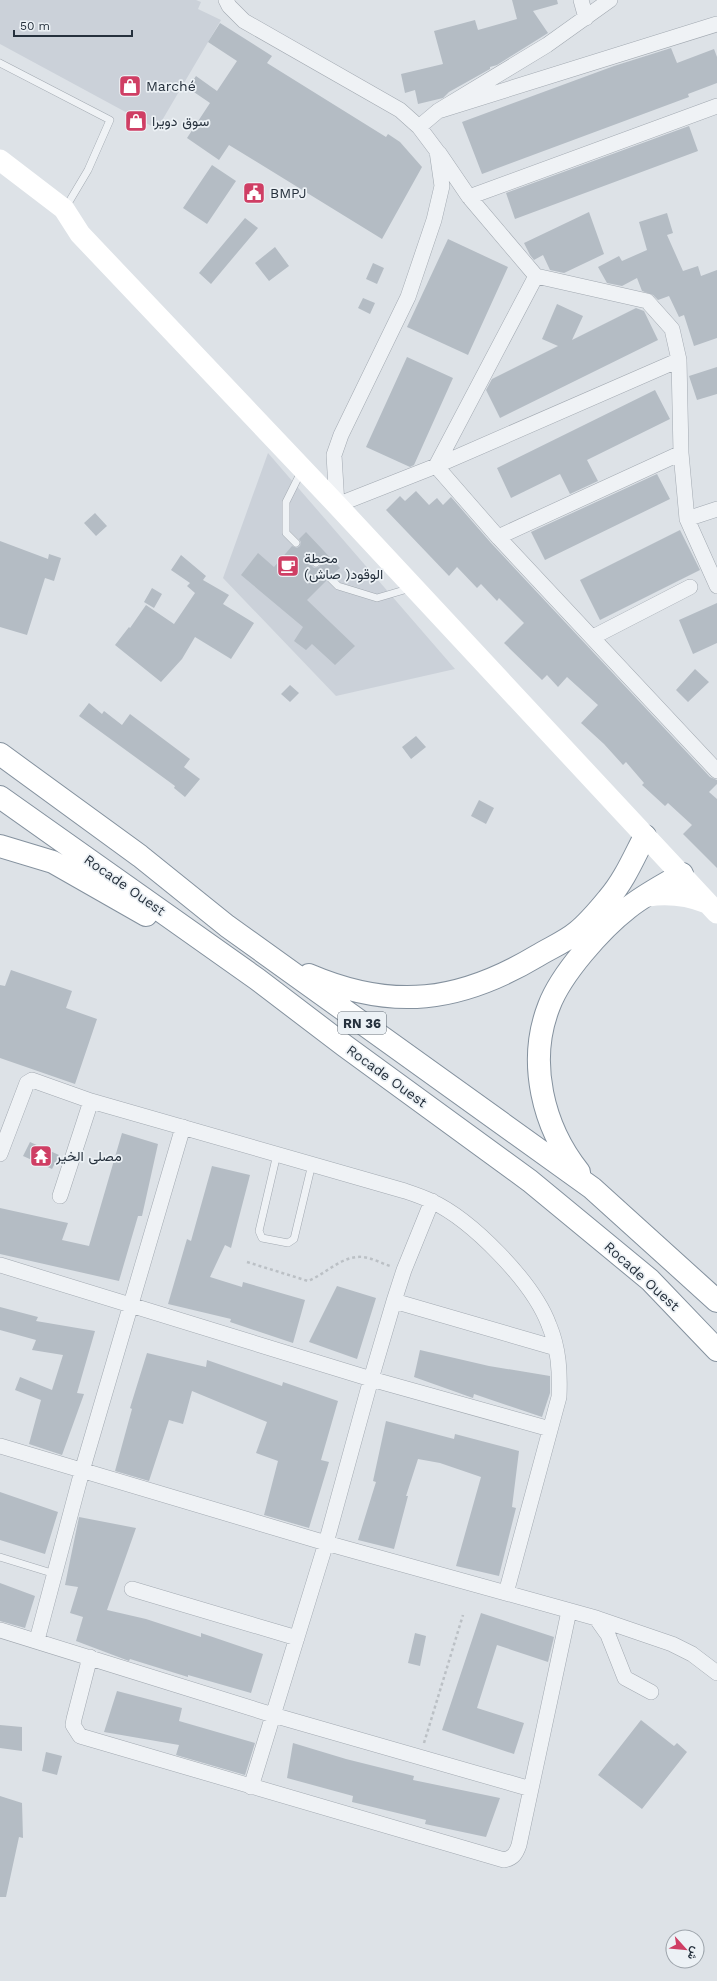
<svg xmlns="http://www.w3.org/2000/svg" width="717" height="1981" viewBox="0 0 717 1981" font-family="'Work Sans',Vazirmatn,sans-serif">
	<rect width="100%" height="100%" fill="#dde2e7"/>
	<path fill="#cbd1d9" d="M0,0H196L201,2L198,9L221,20L157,129L0,44Z
		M268,453L455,669L336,696L223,578Z"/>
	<path fill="#b4bcc4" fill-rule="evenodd" d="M512,0H557L558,4L533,11L548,33L497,65L490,67V69L449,92L443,98L418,104L415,90L405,93L401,74L443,64L434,31L475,20L478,30L517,19Z
		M220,23L272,56L267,63L386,137L388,134L400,142L422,167L382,239L229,145L219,160L187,138L210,103L188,88L196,76L217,91L237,61L208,42Z
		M671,48L677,63L714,49L717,57V83L688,94L689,97L482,174L462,122L614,66Z
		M689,126L698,151L515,219L506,193Z
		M212,165L236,181L207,224L183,208Z
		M589,212L604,254L564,273L550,270L543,255L534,260L530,255L524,243Z
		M667,213L673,233L667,235L683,271L698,266L701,276L717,270V338L694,346L684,315L679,317L669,296L658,300L653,295L642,291L637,278L622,286L607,283L598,267L619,256L622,261L647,250L639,222Z
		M245,218L258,228L211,284L199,273Z
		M448,239L508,267L468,355L407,327Z
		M275,247L289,266L269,281L255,263Z
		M373,263L384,268L377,284L366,279Z
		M363,298L375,303L370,314L358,308Z
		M557,304L583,316L572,340L636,308L644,311L658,340L500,418L486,390L492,379L558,346L542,339Z
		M407,357L453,378L414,465L410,467L366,447Z
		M717,367V394L697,400L689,376Z
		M655,390L670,419L587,460L598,481L570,494L560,474L511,498L497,468Z
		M657,474L670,499L545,560L531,532Z
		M416,491L429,505L437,498L443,505L451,497L491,543L710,777L717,780V784L709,792L717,799V868L683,834L692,825L668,803L665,806L642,785L644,783L626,762L623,765L604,744L581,723L598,705L567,677L558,687L547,675L542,680L504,643L524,623L499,598L497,601L481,584L477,588L457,567L449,576L386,510L400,496L405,501Z
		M95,513L107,526L96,536L84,523Z
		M680,530L700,570L600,620L580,580Z
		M306,532L340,568L333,574H327L325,577L326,581L307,600L355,646L335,665L312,644L306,650L294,641L303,627L241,575L258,553L274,567L292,546L297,548L300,546L301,542L299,539ZM309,552L313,553L320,560L321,564L319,567L314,568L306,560L305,555Z
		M0,541L48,559L49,554L61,558L54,581L45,578L27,635L0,627Z
		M181,555L206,576L203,580L229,595L223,604L254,623L231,659L195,637L182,659L161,682L115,645L129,627L130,628L146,605L174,624L195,593L187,586L190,583L171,570Z
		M152,588L162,594L154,608L144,602Z
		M717,603V643L693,654L679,620Z
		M695,669L709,682L688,702L676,690Z
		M290,685L299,693L290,702L281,694Z
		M89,703L102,714L104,711L122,725L130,714L190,759L184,767L200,779L185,797L174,788L175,786L79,716Z
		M416,736L426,747L411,759L402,747Z
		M479,800L494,808L486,824L471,816Z
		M11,970L72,991L66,1008L97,1019L75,1084L0,1058V985L5,986Z
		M122,1133L158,1144L142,1216H138L119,1281L0,1254V1208L68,1223L62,1240L89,1246Z
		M30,1142L59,1155L52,1169L23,1156Z
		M212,1166L250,1175L231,1248L225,1245L210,1277L242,1287L243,1282L305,1300L293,1343L230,1322L231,1319L168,1304L187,1239L191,1241Z
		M337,1286L376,1298L357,1359L309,1342Z
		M0,1307L38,1317L36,1321L95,1331L77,1393L84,1394L62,1455L29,1444L41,1400L15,1390L20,1377L52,1390L63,1355L32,1350L36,1340L0,1330Z
		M420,1350L489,1366L550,1376V1393L542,1417L474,1394L473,1398L414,1377Z
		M147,1353L206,1367L207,1360L282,1386L283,1382L338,1401L321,1460L329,1462L309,1528L264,1515L278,1461L256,1453L267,1422L192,1391L183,1424L169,1420L149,1481L115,1471L132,1409L130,1408Z
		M386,1421L454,1439L455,1434L519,1451L512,1507L516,1508L499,1576L456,1566L481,1477L440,1463L418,1459L406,1496H408L394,1549L358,1540L376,1482L373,1481Z
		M0,1492L58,1512L45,1554L0,1540Z
		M79,1517L136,1528L107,1610L146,1619L201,1637V1633L263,1654L251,1693L188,1675V1677L130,1659L129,1661L76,1641L83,1617L70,1613L78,1587L65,1585Z
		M0,1583L35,1596L25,1628L0,1621Z
		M481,1613L554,1637L548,1662L497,1645L477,1708L524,1723L514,1754L442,1730Z
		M415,1633L426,1636L420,1666L408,1663Z
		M117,1691L182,1708L179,1721L255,1743L245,1775L176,1755L179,1745L104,1732Z
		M641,1720L674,1746L677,1743L687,1752L642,1809L598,1775Z
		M0,1725L22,1727V1751L0,1748Z
		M293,1743L346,1759L414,1776L413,1780L500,1798L486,1837L425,1824L426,1820L352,1802L353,1796L287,1778Z
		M46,1752L62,1756L57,1775L42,1771Z
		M0,1796L22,1803L23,1838L19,1837L6,1897H0Z"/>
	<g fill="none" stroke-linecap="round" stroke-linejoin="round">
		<g stroke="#a2a9b1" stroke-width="8">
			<path id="lane" d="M0,63L110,120L88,170L66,207
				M296,543L286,533V502L302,470
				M310,557L316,563
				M330,578L338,586L377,598L411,588
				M277,1154L259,1231L262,1238L288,1243L294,1239L312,1164
				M0,1557L55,1574"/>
		</g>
		<g stroke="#a2a9b1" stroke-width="16">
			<path id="street" d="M226,0L229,6L244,21L400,110L419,127L437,151L442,186L434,220L408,297L341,435L334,455L337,505L436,466L679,360
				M581,0L586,18
				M438,111L717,24
				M419,127L438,111L547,45L610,0
				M439,153L469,197L536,276L647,301L672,329L679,360L681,453L687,519L717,586
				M469,197L717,106
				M536,276L436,466L498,537L717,771
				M687,519L717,509
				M498,537L681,453
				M593,637L690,587
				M0,1154L27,1083L32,1080L91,1101
				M60,1196L91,1101L405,1191C414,1194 423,1197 431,1201C472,1220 533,1282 549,1325C559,1349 560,1372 559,1397L506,1593
				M0,1265L371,1379L550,1429
				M394,1301L556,1348
				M0,1446L326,1543L596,1618L672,1644L692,1654L717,1673
				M132,1589L297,1638
				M596,1618L608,1635L625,1678L651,1692
				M0,1630L273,1715L531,1789
				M37,1640L82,1471L183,1127
				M90,1657L74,1719L73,1725L80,1736L504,1860C513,1858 516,1854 519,1845L569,1611
				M251,1787L326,1543L371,1379L394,1301L404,1270L432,1201"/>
		</g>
		<g stroke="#84919e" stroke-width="24">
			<path id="highway" d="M0,754L140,856L227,926L592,1188L717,1301
				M0,797L257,979L345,1046L530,1181L650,1280L717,1350
				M0,846L53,862L146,915
				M309,975C393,1011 460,1002 537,956C550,948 565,942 577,932C588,923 599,910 608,899C624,881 634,857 645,836
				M579,1172C543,1127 527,1062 549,1006C561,974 601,929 628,908C644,895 664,885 682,874"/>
		</g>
		<path stroke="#bbc0c5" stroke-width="2.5" stroke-dasharray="3 3" stroke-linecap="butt" d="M247,1262L308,1281C326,1274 342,1255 363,1257C372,1258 381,1263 390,1266
			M424,1743L463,1615"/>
		<use href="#lane" stroke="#eff2f5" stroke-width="7"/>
		<use href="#street" stroke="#eff2f5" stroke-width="15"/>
		<path stroke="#fff" stroke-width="21" d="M0,160L64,209L80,234L337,505L717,913
			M648,896C669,893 687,895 707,903"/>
		<use href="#highway" stroke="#fff" stroke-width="22"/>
	</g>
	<defs>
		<g id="shop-square" transform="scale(1.15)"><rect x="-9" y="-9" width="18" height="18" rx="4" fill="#cf3e64" stroke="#ecf1f5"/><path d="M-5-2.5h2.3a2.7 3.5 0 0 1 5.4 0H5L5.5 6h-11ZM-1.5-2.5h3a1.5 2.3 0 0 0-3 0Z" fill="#fff"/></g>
		<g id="civic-square" transform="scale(1.15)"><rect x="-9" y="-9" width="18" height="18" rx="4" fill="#cf3e64" stroke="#ecf1f5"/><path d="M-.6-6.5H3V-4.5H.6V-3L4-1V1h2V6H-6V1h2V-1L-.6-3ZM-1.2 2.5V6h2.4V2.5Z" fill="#fff"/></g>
		<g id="cafe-square" transform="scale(1.15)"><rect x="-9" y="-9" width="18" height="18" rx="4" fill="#cf3e64" stroke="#ecf1f5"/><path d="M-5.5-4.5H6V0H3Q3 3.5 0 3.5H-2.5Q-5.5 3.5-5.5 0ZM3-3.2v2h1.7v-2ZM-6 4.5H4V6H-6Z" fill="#fff"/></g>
		<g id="temple-square" transform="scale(1.15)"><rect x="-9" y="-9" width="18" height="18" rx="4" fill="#cf3e64" stroke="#ecf1f5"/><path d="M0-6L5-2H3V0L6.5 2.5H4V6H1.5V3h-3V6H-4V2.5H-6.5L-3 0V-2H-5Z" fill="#fff"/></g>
	</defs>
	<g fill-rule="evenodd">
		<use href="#shop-square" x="130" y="86"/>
		<use href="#shop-square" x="136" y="121"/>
		<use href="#civic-square" x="254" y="193"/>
		<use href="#cafe-square" x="288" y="566"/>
		<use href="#temple-square" x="41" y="1156"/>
	</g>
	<g text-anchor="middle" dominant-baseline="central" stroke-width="3.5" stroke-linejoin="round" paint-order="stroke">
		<rect fill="#ecf1f5" stroke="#616b74" stroke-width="1" x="338" y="1012" width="48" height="22" rx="3"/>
		<g font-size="13" font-weight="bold" fill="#26313d">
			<text x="362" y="1023">RN 36</text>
		</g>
		<g font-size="14" fill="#26313d" stroke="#ecf1f5" text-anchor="start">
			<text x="146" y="86">Marché</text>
			<text x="152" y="121">سوق دويرا</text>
			<text x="270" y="193">BMPJ</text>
			<text x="304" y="558">محطة<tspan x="304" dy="16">الوقود( صاش)</tspan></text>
			<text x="56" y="1156">مصلى الخير</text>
		</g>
		<g font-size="14" fill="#26313d" stroke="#ecf1f5">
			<text transform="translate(125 885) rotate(35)">Rocade Ouest</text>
			<text transform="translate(387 1076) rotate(36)">Rocade Ouest</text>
			<text transform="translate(642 1276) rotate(42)">Rocade Ouest</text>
		</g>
	</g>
	<g transform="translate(685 1949) rotate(117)"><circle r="19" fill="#ecf1f5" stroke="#9da4ab"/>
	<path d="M0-3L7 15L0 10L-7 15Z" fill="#cf3e64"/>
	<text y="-6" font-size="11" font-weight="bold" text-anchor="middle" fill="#26313d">ش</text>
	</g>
	<path d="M14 30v6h118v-6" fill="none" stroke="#26313d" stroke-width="2"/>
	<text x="20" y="30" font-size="12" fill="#26313d" stroke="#ecf1f5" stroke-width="3" paint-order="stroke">50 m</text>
</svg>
